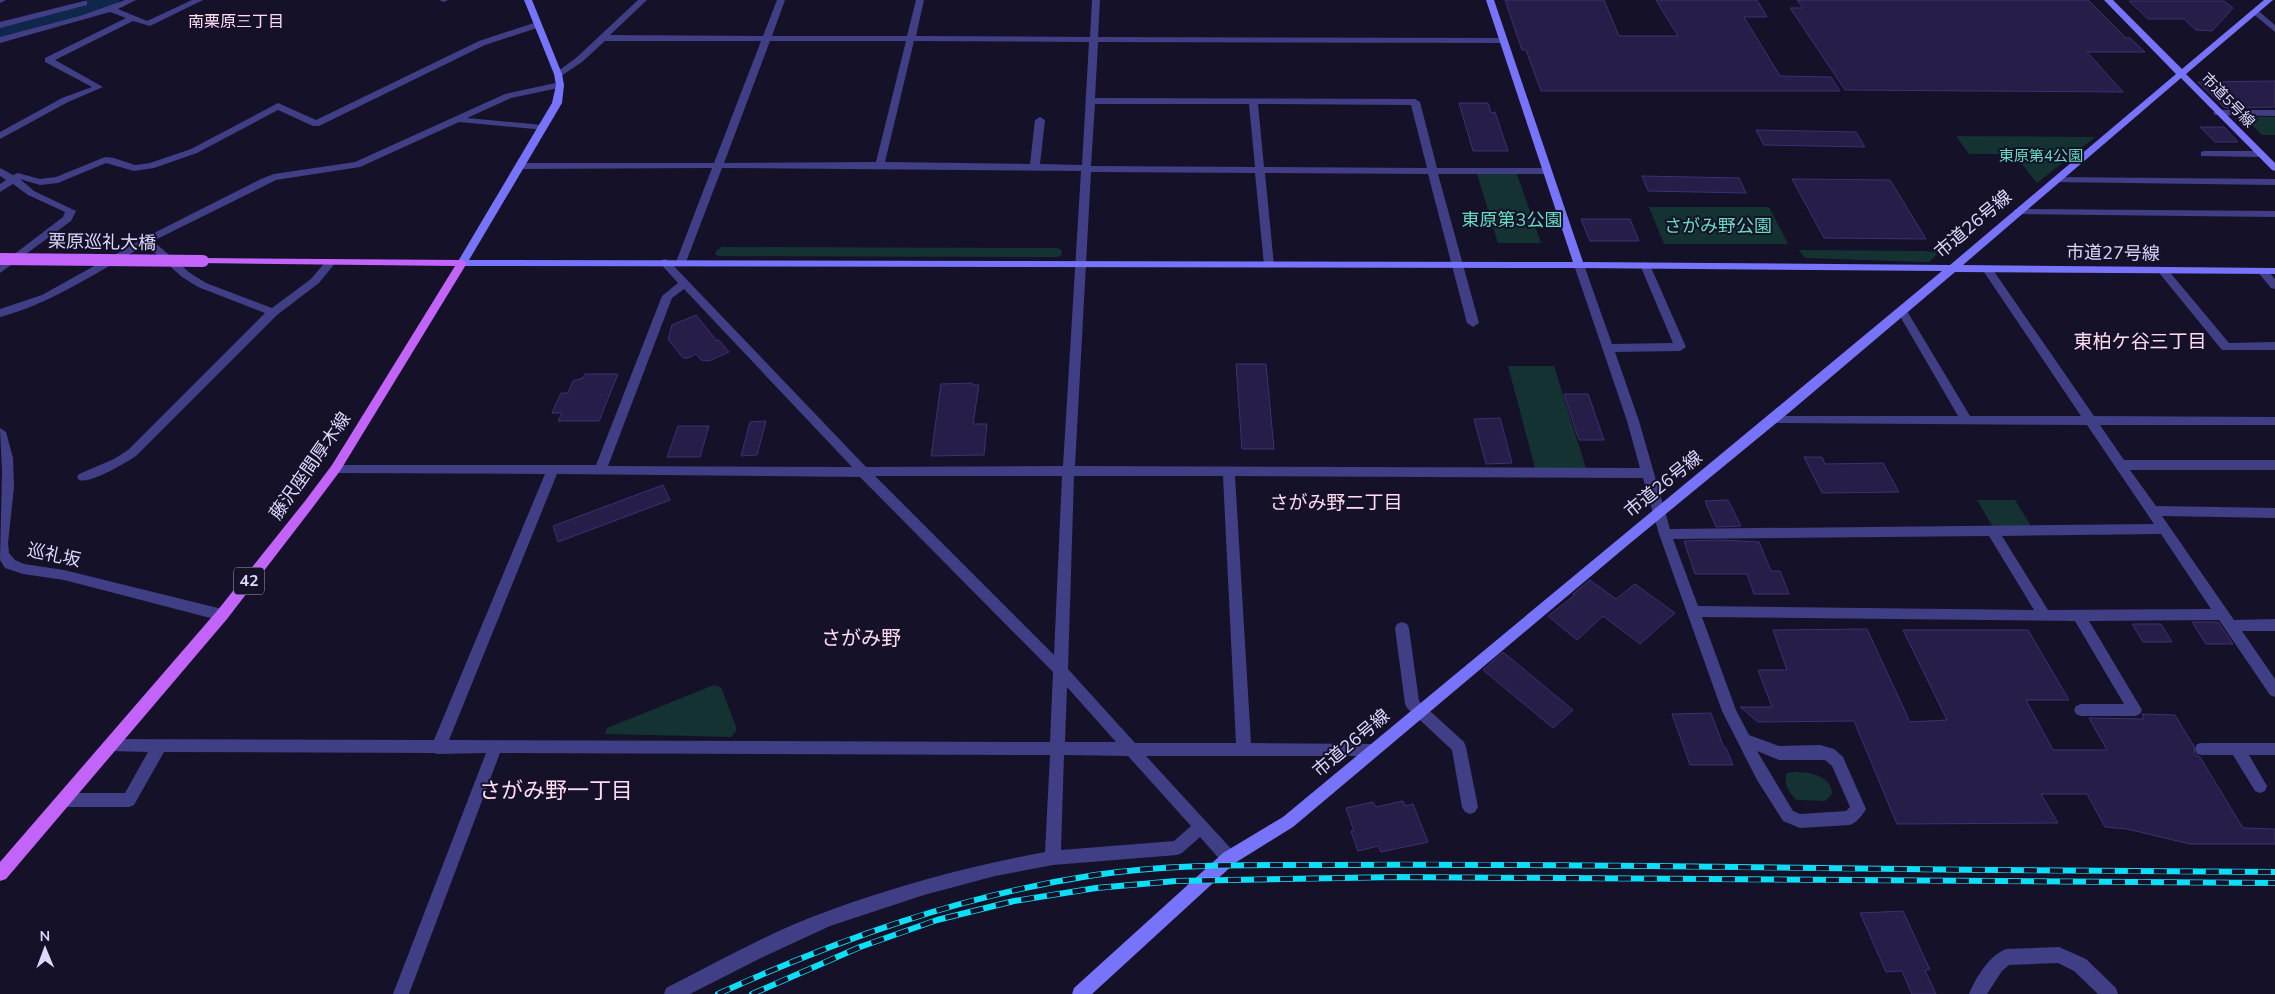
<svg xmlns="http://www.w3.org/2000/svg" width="2275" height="994" viewBox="0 0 2275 994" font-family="'Nunito Sans','Noto Sans JP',sans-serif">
	<rect width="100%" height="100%" fill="#151128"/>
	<path fill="#143231" d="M2244,117H2275V135H2262Z
		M1956,136L2093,137L2094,138L2037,183L2014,154H1969Z
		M1477,174H1517L1541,243H1498Z
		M1769,207L1788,244H1664L1649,207Z
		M722,247L1057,248L1062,250L1061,256L1057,257L718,256L715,254L717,250Z
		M1799,250L1924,251L1935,252L1937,255L1929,262H1923L1805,258Z
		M1508,366H1554L1586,468H1535Z
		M1977,500H2015L2031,526L1993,527Z
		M714,685L721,687L736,727V731L731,737L605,734L607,728Z
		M1795,772C1810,772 1831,775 1832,794L1825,801L1797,800C1789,793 1783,784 1787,773Z"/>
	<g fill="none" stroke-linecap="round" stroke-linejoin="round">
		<path fill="#10274c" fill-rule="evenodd" d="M87,0H120L117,5L59,25L0,41V27Z"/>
	</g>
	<path fill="#261d48" stroke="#3e3073" d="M1505,0H1604L1619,36H1678L1656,0H1757L1767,17H1744L1780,76L1831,77L1840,91H1541L1526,50H1522Z
		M1797,0H2088L2126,38H2130L2145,52H2087L2123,92L1845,90L1790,8H1803Z
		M2129,1H2224L2233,8L2212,31L2196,30L2184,19H2148Z
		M2275,81V107L2225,108L2198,82Z
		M1459,103H1488L1491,113L1495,112L1508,151H1473Z
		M2200,127H2224L2238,142H2215Z
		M1756,130L1856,132L1865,147L1764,145Z
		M1642,176L1739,178L1746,193L1648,191Z
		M1792,179L1890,180L1926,239L1824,238Z
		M1581,219H1630L1639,241H1590Z
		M696,315L717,341L719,340L729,352L709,361L701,360L696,354L688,358H683L668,339L672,325Z
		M1236,364H1266L1274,449H1242Z
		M585,374H618L599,421H558L562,413H552L561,393H568L573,381L583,378Z
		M972,383V385H979L973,424H987L984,455L931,456L941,384Z
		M1564,394H1588L1604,440H1579Z
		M1500,418L1512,463L1486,464L1474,419Z
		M766,421L757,455L741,456L750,422Z
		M678,426H709L700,457H667Z
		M1804,457H1822L1825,464L1883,463L1899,492L1822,493Z
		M663,485L670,500L558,542L553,526Z
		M1728,500L1741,526L1716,527L1705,501Z
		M1721,540L1759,542L1771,571H1780L1789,594H1754L1747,574H1695L1684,541Z
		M1590,580L1616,599L1635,584L1675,613L1640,644L1603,616L1577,640L1548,616L1575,595L1573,594Z
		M2192,622H2218L2233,644H2206Z
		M2132,624H2161L2172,642H2143Z
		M1867,629L1910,722L1947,720L1903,630H2028L2069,700H2026L2053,750H2107L2089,718L2144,719L2142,714L2175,715L2194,746L2195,755L2200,757L2243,828L2275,829V844H2190L2127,829L2105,827L2087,794H2041L2058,823L1897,824L1854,721L1758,722L1740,707H1772L1758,670H1787L1773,630Z
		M1503,652L1573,710L1553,728L1483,670Z
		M1711,713L1724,748H1726L1733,765H1690L1672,714Z
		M1403,801L1405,806L1413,804L1428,842L1381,852L1378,846L1358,851L1351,831H1354L1346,808L1373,802L1376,807Z
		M1903,911L1930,970H1925L1936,994H1912L1902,971L1886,972L1860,913Z"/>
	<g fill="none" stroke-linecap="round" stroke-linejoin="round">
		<path fill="#403e85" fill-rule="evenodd" d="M0,0H6L0,3Z
			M125,0H136L118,9L147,21L192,0H203L150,26L133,21L55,60L103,87L68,102L0,139V132L62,98L92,87L45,62V58L126,18L110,12L0,43V37L80,16Z
			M439,0H448L444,2Z
			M638,0H647L610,35L763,36L777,0H785L772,36H907L916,0H924L916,36L1090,37L1092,0H1100L1098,37L1506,38L1507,40L1503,43L1098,42L1095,98L1415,99L1420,102L1437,168H1547L1552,171L1547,174H1438L1479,323L1473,327L1467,323L1428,174L1265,173L1274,265L1269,268L1264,265L1255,173L1091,172L1075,466L1640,468L1627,421L1574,265L1579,262L1584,265L1612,344L1673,343L1640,265L1645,262L1650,265L1686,347L1680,351L1615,352L1639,421L1670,529L2154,524L2087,425L1771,423L1769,420L1775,416H1958L1897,311L1902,307L1907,311L1970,416H2081L1982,269L1987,266L1991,267L2094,416L2275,417V425H2100L2124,460H2275V470H2130L2156,506L2275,508V518L2162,516L2234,620L2275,619V631H2242L2275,679V697L2270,695L2219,620L2089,621L2142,710L2140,714L2135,716H2081L2076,714L2074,710L2076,706L2081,704H2124L2075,621L1702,617L1736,710L1749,735L1779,746L1820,745L1834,749L1843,757L1866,809C1862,816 1857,822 1850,825L1800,828L1783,821L1757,780L1722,711L1659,534L1643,478L1235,476L1251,743L1373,744L1378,745L1380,750L1378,755L1373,756H1146L1235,853L1237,858L1235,863L1229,865L1223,863L1200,837L1182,853L1177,855L1053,865L995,876L924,895L830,926L763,957L690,994H664L666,988C719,961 772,931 828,911C899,885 971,866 1045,852L1050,755L500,753L409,994H393L486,753L438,754L433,753L164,752L134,805L129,807H64L59,805L56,800L59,795L64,793H125L148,752L111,751L106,750L104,745L106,740L111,739L434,740L545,474L336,473L332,471L330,468L332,465H596L662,296L678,283L659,262L664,259L668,260L866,467L1063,466L1081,171L722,168L686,262L685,264H677L676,262L712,168L520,169L515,166L520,163H714L761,41H605L582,62L561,76L554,74L576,58ZM770,41H906L876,162L724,163ZM914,41L1089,42L1082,165L1040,164L1045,120L1040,117L1035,120L1030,164L885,162ZM1095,104H1249L1255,167L1091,166ZM1258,104L1411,105L1427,168L1264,167ZM684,289L852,467L608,466L672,298ZM557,474L860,477L1053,672L1050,742L449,740ZM875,476H1062L1054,655ZM1074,476H1223L1236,743H1135L1068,669ZM2161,534L2211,609L2048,610L2002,536ZM1989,536L2034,610L1698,606L1673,539ZM1067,687L1116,742H1065ZM1757,751L1779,760H1825L1832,766L1850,807L1846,811L1800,814L1793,811ZM1064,755L1128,756L1191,826L1174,841L1061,850Z
			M84,1H87V5L0,28V22Z
			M2255,8L2275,25V32L2252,13L2251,11Z
			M537,22L541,25L540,27L485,45L319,126H313L278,110L197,153L154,168L134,171L106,163L58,183L40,185L20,179L34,191L76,211L71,221L0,273V265L63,217L65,212L28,195L13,184L0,192V184L6,180L0,176V168L13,175L18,173L40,179L56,177L105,157L114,158L135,165L150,163L191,149L278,103L316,120L479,41Z
			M560,82L563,83V87L511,98L467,118L542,125L545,126V130L459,122L360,167L276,180L153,241L190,273L206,283L272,308L311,279L327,260H335L336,262L319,283L277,315L136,456C125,463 91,484 79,480L77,477L79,474L114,459L128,450L265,313L198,287L182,277L146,245C98,271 53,303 0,317V309L42,295L150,235L261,179L274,174L355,162L505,94Z
			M2218,110H2275V116L2215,115L2213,113Z
			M2204,151H2260L2265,154L2260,157L2201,156V152Z
			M2056,177L2275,179V185L2053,182L2051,180Z
			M2018,209L2275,211V217L2014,214V210Z
			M2262,268L2266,269L2275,279V289L2271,288L2257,271Z
			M2164,269L2168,270L2229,343L2275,342V350H2222L2160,274V270Z
			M0,428L6,432L13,458L14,487L8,543L9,553L15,560L24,564L64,570L222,609L227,611L229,615L227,619L222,621L64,580L23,574L5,568L0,560L2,472Z
			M1402,622L1407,624L1409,628L1419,701L1464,742L1466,747L1478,807L1475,812L1470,814L1465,812L1462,807L1452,750L1407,708L1405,704L1395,628L1397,624Z
			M2202,743H2275V755H2249L2267,786L2265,791L2260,793L2255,791L2233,755H2202L2197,754L2195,749L2197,744Z
			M2059,947L2086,959L2116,988L2118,994H2098L2074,971L2058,963L2009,965L2002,971L1987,994H1969C1976,977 1989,956 2006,949Z"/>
		<path fill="#7773fa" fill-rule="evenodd" d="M524,0H532L562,74L564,85L562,103L469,260L1573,262L1486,0H1494L1583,262L1950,265L2176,74L2104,0H2113L2182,69L2264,0H2273L2186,74L2275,163V171L2272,170L2181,78L1963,265L2275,268V274L1955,272L1791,411L1628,545L1293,827L1235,863L1092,994H1072L1074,988L1223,853L1283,817L1942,271L1579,268L462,266L457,263L552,103L556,85L554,74Z"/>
		<path fill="#c264fa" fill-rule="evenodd" d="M203,258L462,260L467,263L340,471L313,507L227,619L6,879L0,881V862L217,611L305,501L332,465L455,266L199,263V259Z"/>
		<g stroke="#0cdff7" stroke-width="6">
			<path id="rail" d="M718,994C839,939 963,895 1095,875C1168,864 1242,865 1316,865C1427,864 1538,865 1649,866C1858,869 2066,871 2275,872
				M752,994L860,947L937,920L1014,901L1096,888L1176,881L1396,877L2275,883"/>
		</g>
		<use href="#rail" stroke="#151128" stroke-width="4.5" stroke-dasharray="13" stroke-linecap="butt"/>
		<path stroke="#c264fa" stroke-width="12" d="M0,259L203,261"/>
	</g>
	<g text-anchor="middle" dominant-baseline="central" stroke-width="4" stroke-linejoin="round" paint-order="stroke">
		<g font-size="15" fill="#ddd9fe" stroke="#151128">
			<text transform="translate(2228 100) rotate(46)">市道5号線</text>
		</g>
		<g font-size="15" fill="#66dcbf" stroke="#151128">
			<text x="2041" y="156">東原第4公園</text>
		</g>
		<g font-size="16" fill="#fedbf1" stroke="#151128">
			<text x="236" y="22">南栗原三丁目</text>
		</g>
		<rect fill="#151128" stroke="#a19dbe" stroke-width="1" x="234" y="567.5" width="30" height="27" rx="4"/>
		<g font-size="16" font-weight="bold" fill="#ddd9fe">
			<text x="249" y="581">42</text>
		</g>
		<g font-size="18" fill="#66dcbf" stroke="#151128">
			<text x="1512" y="220">東原第3公園</text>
			<text x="1718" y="226">さがみ野公園</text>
		</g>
		<g font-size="18" fill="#ddd9fe" stroke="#151128">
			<text transform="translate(1973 224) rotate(-40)">市道26号線</text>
			<text transform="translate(102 242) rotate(1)">栗原巡礼大橋</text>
			<text transform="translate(2113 253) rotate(1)">市道27号線</text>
			<text transform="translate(310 466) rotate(-55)">藤沢座間厚木線</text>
			<text transform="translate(1663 484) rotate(-39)">市道26号線</text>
			<text transform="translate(54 555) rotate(12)">巡礼坂</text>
			<text transform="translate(1351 743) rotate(-40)">市道26号線</text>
		</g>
		<g font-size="19" fill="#fedbf1" stroke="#151128">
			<text x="2140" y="342">東柏ケ谷三丁目</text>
			<text x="1336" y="503">さがみ野二丁目</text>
		</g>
		<g font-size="20" fill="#fedbf1" stroke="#151128">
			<text x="861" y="638">さがみ野</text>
		</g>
		<g font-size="22" fill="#fedbf1" stroke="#151128">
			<text x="556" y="791">さがみ野一丁目</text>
		</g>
	</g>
	<g transform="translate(45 949) rotate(359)" stroke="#151128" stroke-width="4" paint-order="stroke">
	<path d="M0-4L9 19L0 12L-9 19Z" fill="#ddd9fe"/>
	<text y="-8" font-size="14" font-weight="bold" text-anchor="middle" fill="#ddd9fe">N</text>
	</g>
</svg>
